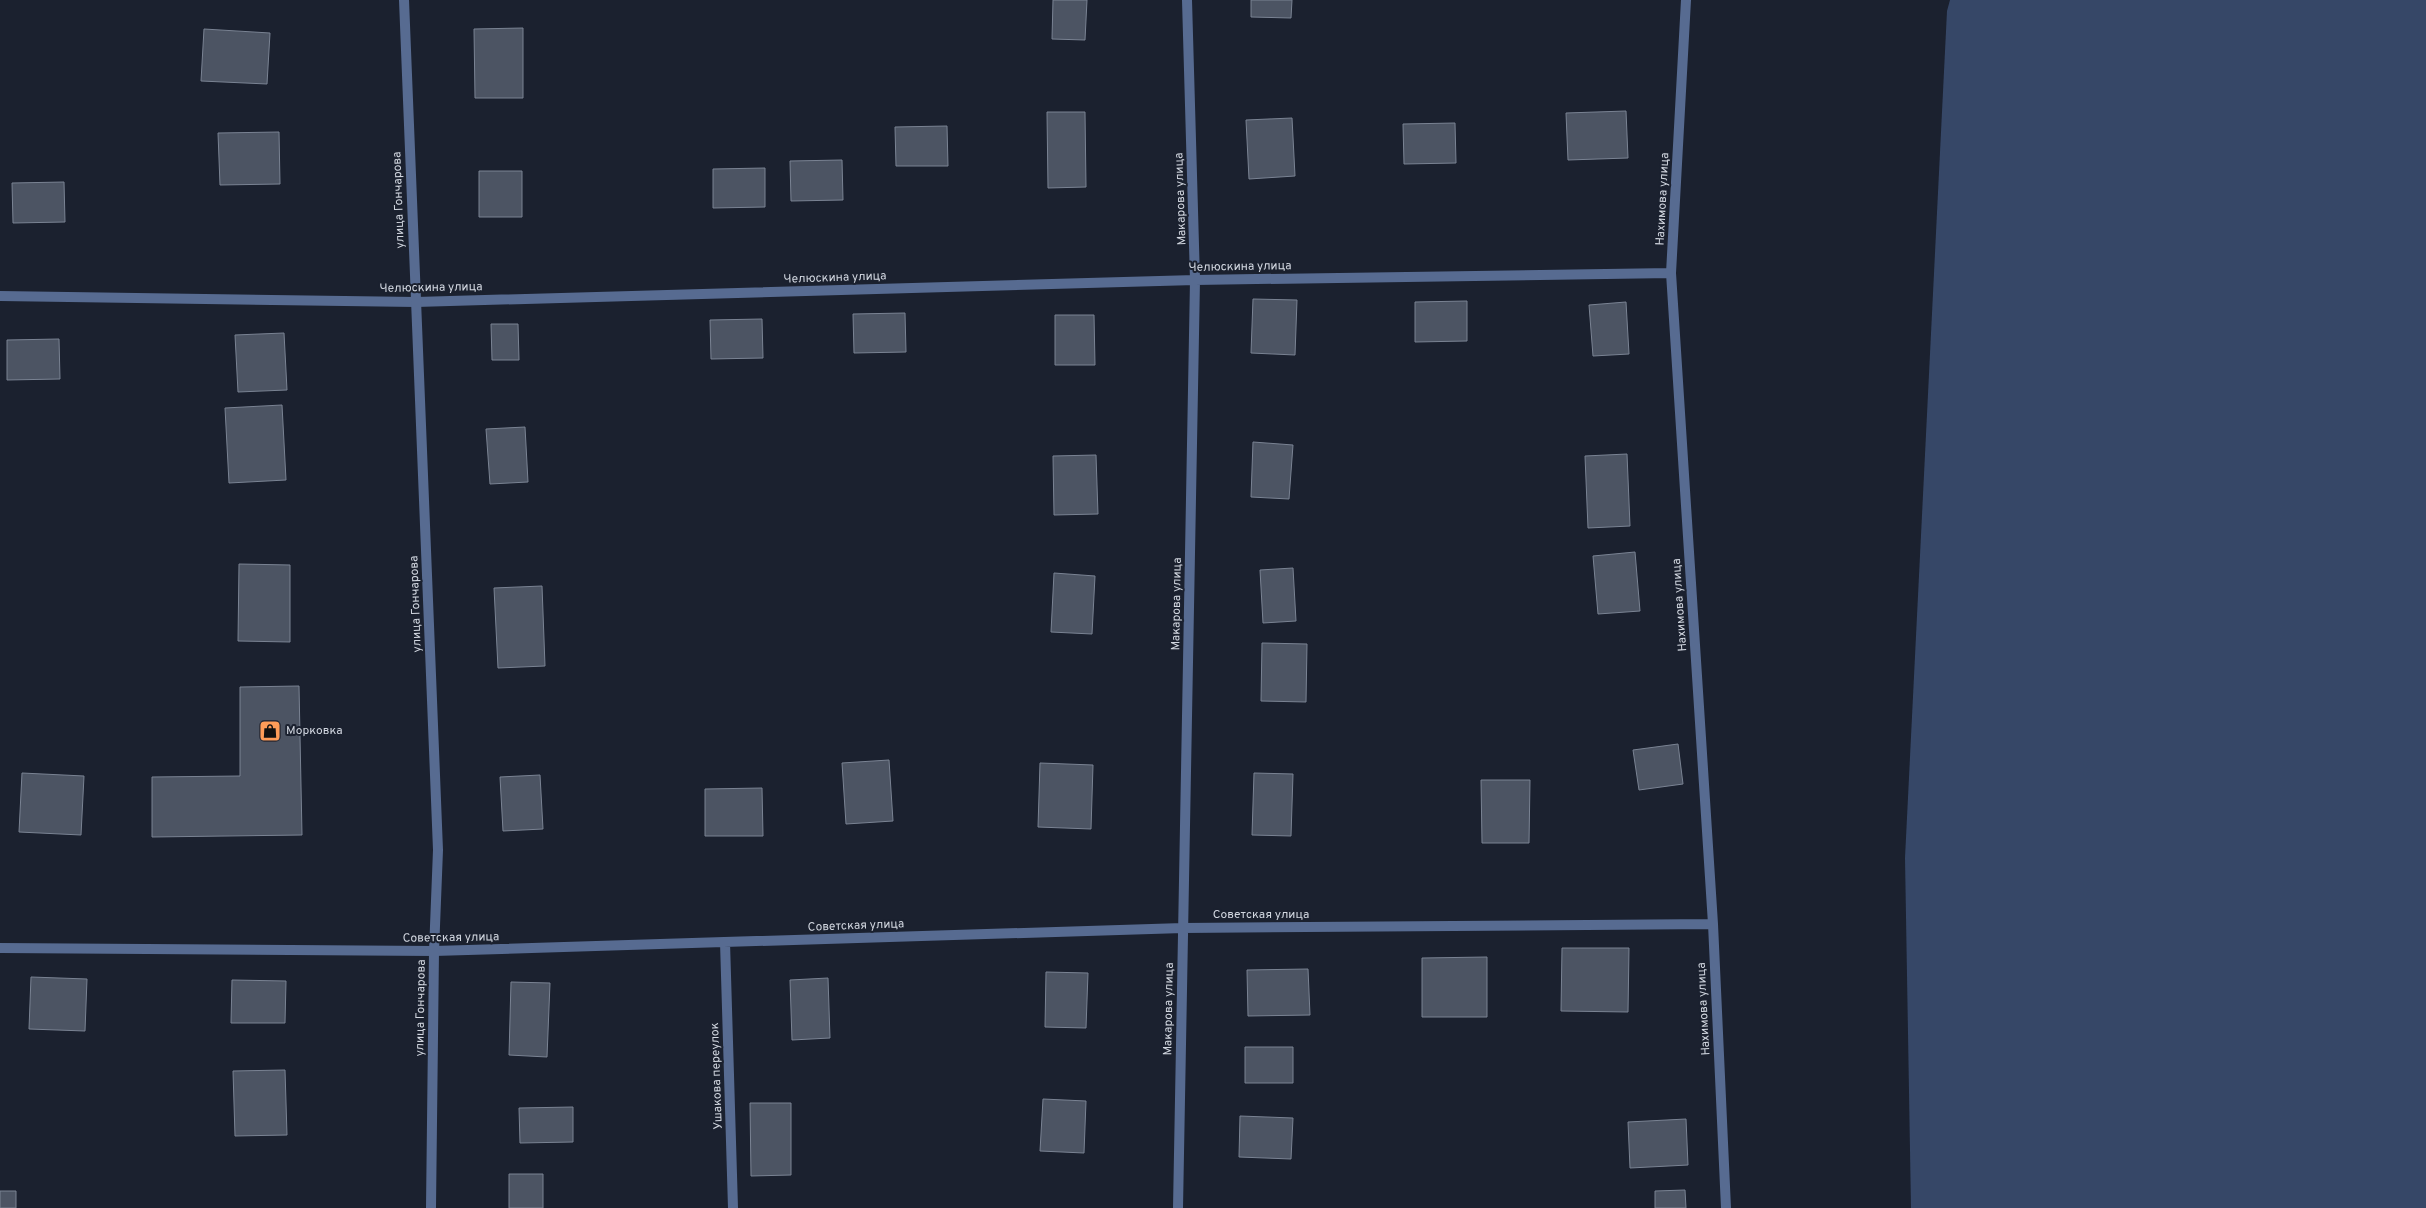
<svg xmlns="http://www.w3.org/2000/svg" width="2426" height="1208" viewBox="0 0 2426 1208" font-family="Overpass,sans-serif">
	<rect width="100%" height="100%" fill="#1b212f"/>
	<path fill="#364767" d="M1950,0H2426V1208H1911L1905,858L1947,11Z"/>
	<path fill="#4c5463" stroke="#7a8393" d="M1053,0H1087L1085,40L1052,39Z
		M1251,0H1292L1291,18L1251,17Z
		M523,28V98H475L474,29Z
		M204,29L270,33L267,84L201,81Z
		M1626,111L1628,158L1568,160L1566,113Z
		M1047,112H1085L1086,187L1048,188Z
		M1292,118L1295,176L1249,179L1246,120Z
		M1455,123L1456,163L1404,164L1403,124Z
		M947,126L948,166H896L895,127Z
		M279,132L280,184L220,185L218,133Z
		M842,160L843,200L791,201L790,161Z
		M765,168V207L713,208V169Z
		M479,171H522V217H479Z
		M64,182L65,222L13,223L12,183Z
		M1253,299L1297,300L1295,355L1251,353Z
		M1467,301V341L1415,342V302Z
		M1626,302L1629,354L1593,356L1589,305Z
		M905,313L906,352L854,353L853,314Z
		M1055,315H1094L1095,365H1055Z
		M762,319L763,358L711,359L710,320Z
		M491,324H518L519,360H492Z
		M284,333L287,390L238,392L235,335Z
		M59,339L60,379L7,380V340Z
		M282,405L286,480L229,483L225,408Z
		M525,427L528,482L490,484L486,429Z
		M1253,442L1293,445L1289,499L1251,497Z
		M1627,454L1630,526L1588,528L1585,456Z
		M1096,455L1098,514L1054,515L1053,456Z
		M1635,552L1640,611L1598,614L1593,556Z
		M239,564L290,565V642L238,641Z
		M1293,568L1296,621L1263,623L1260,570Z
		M1054,573L1095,576L1092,634L1051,632Z
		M542,586L545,666L498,668L494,588Z
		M1262,643L1307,644L1306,702L1261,701Z
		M299,686L302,835L152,837V777L240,776V687Z
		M1678,744L1683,784L1639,790L1633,750Z
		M889,760L893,821L846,824L842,763Z
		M1040,763L1093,765L1091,829L1038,827Z
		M22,773L84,776L81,835L19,832Z
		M1254,773L1293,774L1291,836L1252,835Z
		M540,775L543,829L503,831L500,777Z
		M1481,780H1530L1529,843H1482Z
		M762,788L763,836H705V789Z
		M1562,948H1629L1628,1012L1561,1011Z
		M1487,957V1017H1422V958Z
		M1308,969L1310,1015L1248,1016L1247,970Z
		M1046,972L1088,973L1086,1028L1045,1027Z
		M31,977L87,979L85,1031L29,1029Z
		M828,978L830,1038L792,1040L790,980Z
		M232,980L286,981L285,1023H231Z
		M511,982L550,983L547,1057L509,1055Z
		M1245,1047H1293V1083H1245Z
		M285,1070L287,1135L235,1136L233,1071Z
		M1043,1099L1086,1101L1084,1153L1040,1151Z
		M750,1103H791V1175L751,1176Z
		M573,1107V1142L520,1143L519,1108Z
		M1240,1116L1293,1118L1291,1159L1239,1157Z
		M1686,1119L1688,1165L1630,1168L1628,1122Z
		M509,1174H543V1208H509Z
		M1685,1190L1686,1208H1655V1191Z
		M0,1191H16V1208H0Z"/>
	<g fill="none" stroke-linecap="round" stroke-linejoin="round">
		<path stroke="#576b91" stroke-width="10" d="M1686,0L1671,273L1713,924L1726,1208
			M0,296L416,302L1195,280L1671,273
			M725,942L733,1208
			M0,948L434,951L1183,928L1713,924
			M1178,1208L1195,280L1187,0"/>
		<path stroke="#576b91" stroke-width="10" d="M404,0L438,850L434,951L431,1208"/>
	</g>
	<defs>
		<g id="shop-square" transform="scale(1.125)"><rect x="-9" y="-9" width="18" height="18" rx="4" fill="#fe9c58" stroke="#1b212f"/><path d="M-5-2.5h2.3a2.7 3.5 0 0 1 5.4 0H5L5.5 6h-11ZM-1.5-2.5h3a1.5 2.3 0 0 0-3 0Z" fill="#111"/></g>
	</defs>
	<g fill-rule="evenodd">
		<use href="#shop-square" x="270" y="731"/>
	</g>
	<g text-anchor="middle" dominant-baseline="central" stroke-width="4" stroke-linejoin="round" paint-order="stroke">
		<g font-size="12" fill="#d2d7e0" stroke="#1b212f">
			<text transform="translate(1181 199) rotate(-92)">Макарова улица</text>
			<text transform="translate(1663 199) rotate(-87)">Нахимова улица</text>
			<text transform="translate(399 200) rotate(-92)">улица Гончарова</text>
			<text transform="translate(1240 267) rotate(-1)">Челюскина улица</text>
			<text transform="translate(835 278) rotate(-2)">Челюскина улица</text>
			<text transform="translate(431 288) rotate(-1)">Челюскина улица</text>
			<text transform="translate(416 604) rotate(-92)">улица Гончарова</text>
			<text transform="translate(1177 604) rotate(-89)">Макарова улица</text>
			<text transform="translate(1680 605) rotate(-94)">Нахимова улица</text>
			<text x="1261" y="915">Советская улица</text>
			<text transform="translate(856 926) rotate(-2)">Советская улица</text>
			<text transform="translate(451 938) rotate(-1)">Советская улица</text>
			<text transform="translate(421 1008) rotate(-89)">улица Гончарова</text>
			<text transform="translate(1169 1009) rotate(-89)">Макарова улица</text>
			<text transform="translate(1704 1009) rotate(-93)">Нахимова улица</text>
			<text transform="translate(717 1076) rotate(-92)">Ушакова переулок</text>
		</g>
		<g font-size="12" fill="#d2d7e0" stroke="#1b212f" text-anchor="start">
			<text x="286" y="731">Морковка</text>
		</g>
	</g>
</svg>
